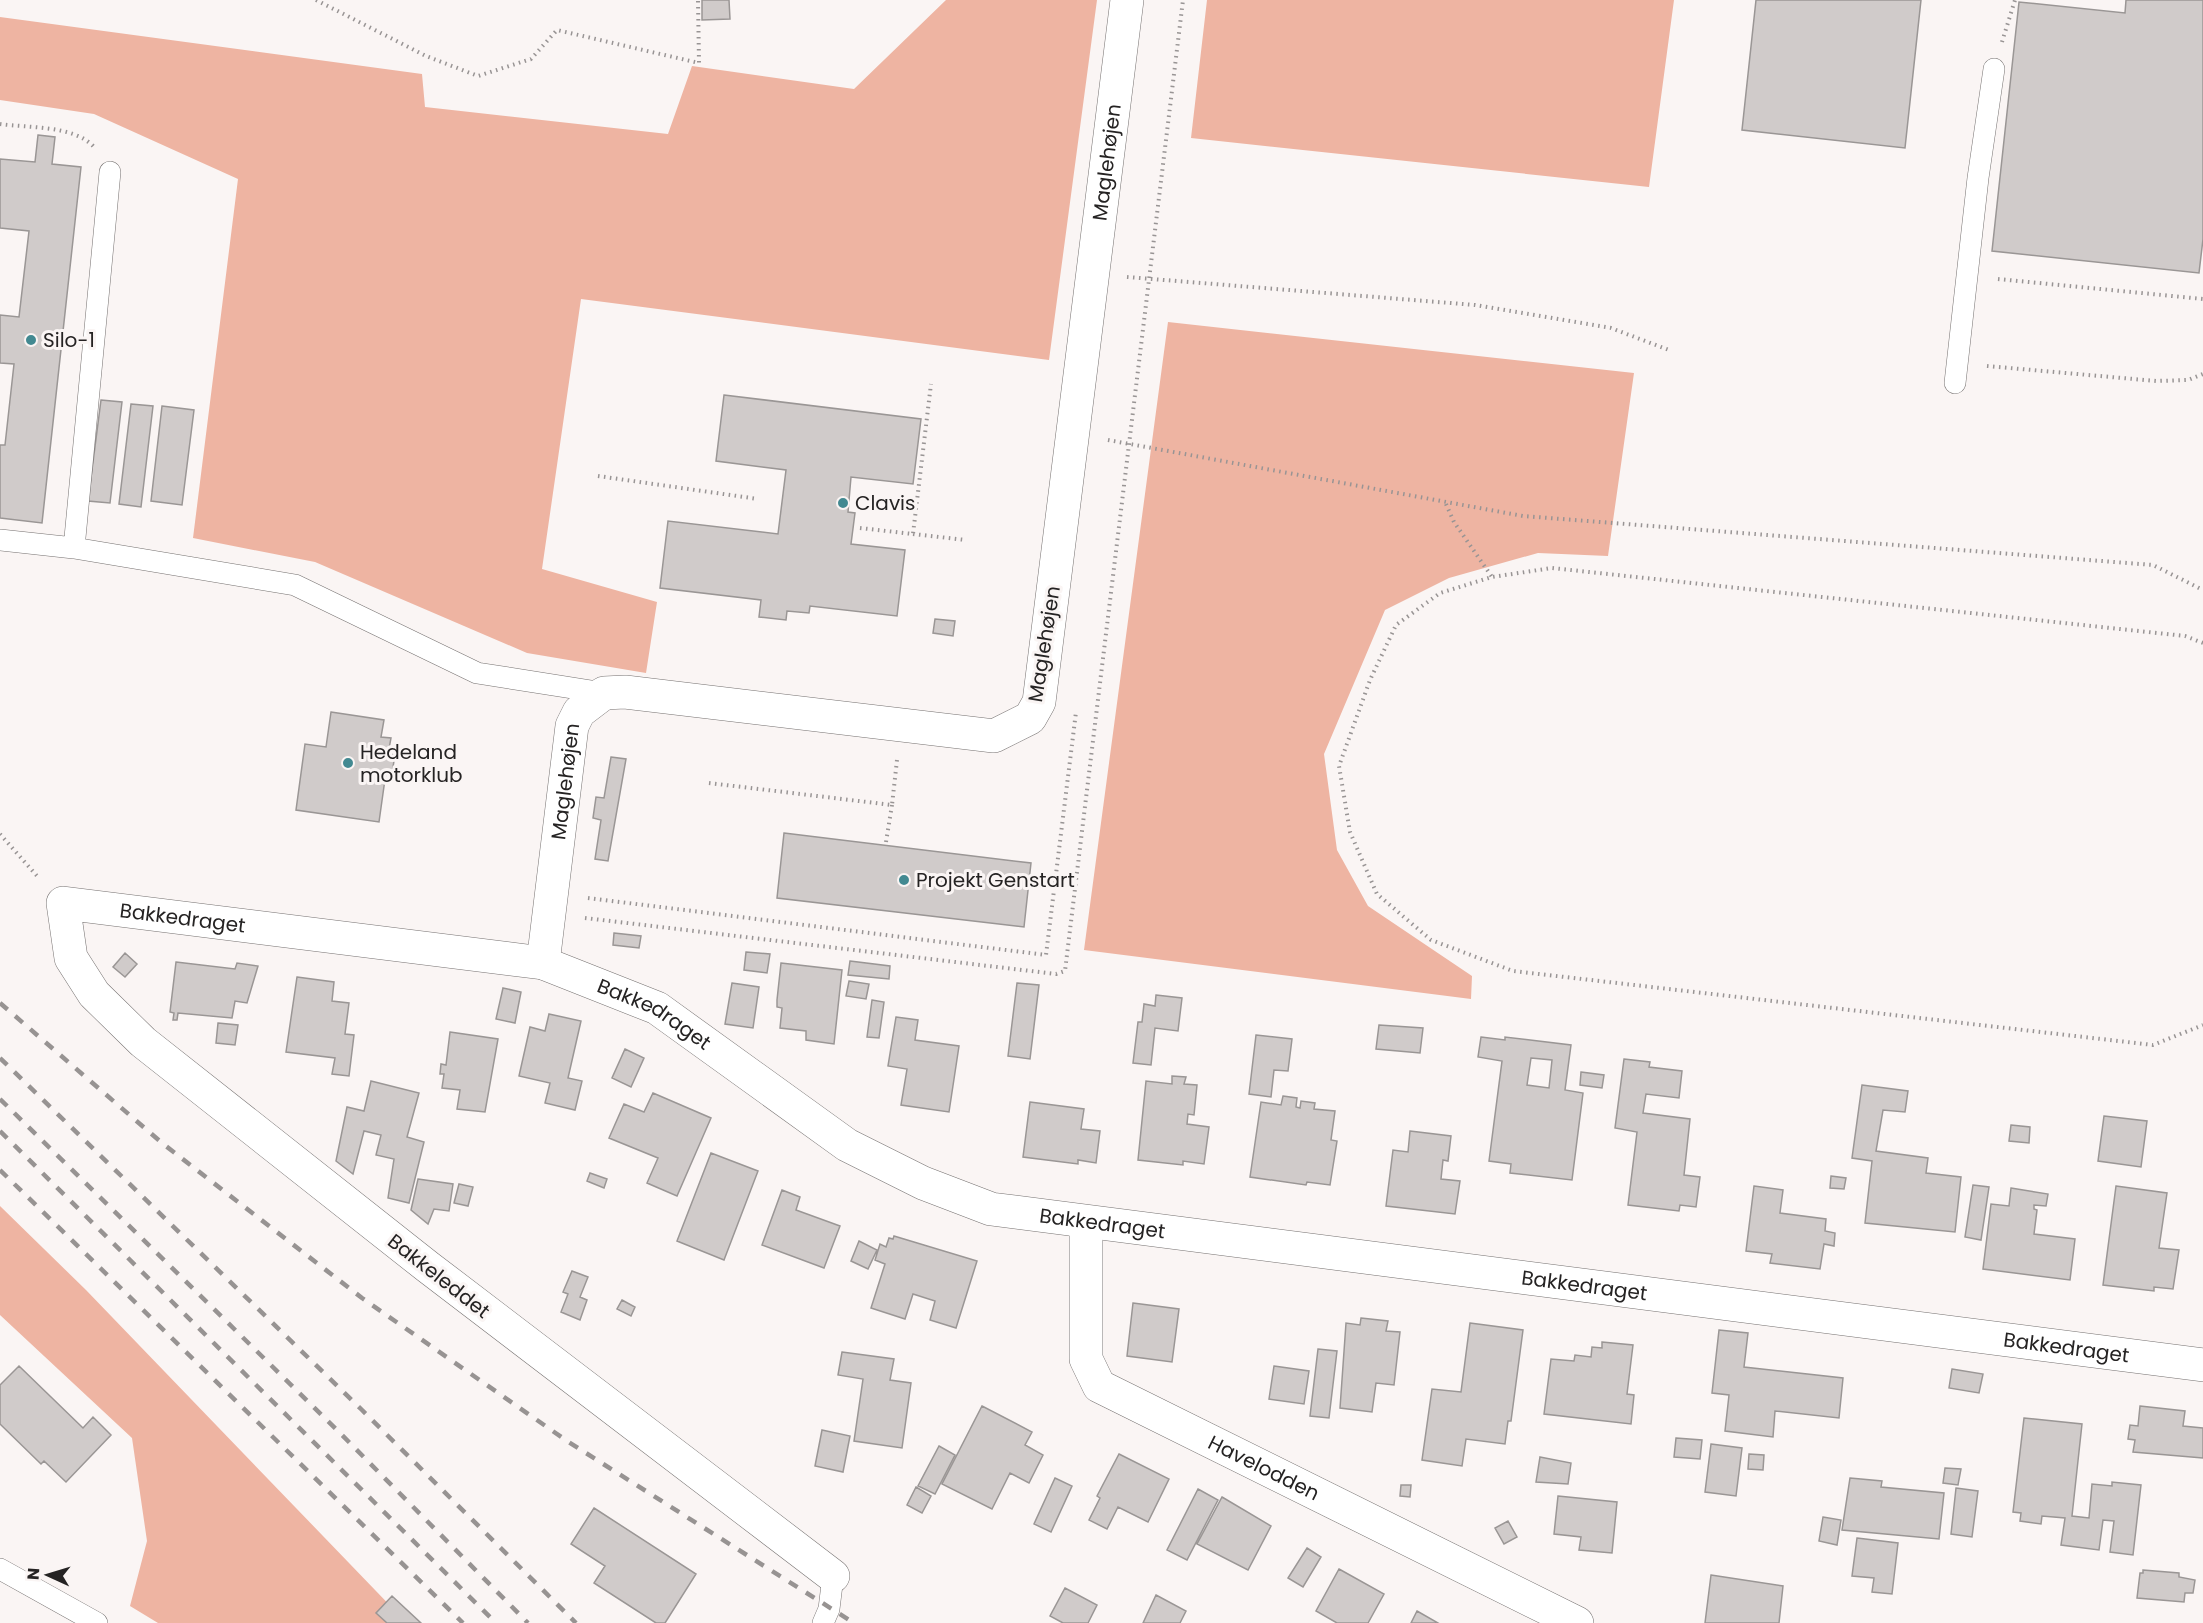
<svg xmlns="http://www.w3.org/2000/svg" width="2203" height="1623" viewBox="0 0 2203 1623" font-family="Poppins,sans-serif">
	<rect width="100%" height="100%" fill="#faf5f4"/>
	<path fill="#eeb4a2" d="M946,0H1097L1049,360L581,299L542,569L657,602L646,673L527,653L315,562L193,538L238,179L94,114L0,100V17L422,74L425,107L668,134L692,66L854,89Z
		M1207,0H1674L1649,187L1191,138Z
		M1168,322L1634,373L1608,556L1538,553L1449,578L1385,610L1324,754L1337,850L1368,906L1472,976L1471,999L1084,950Z
		M0,1206L86,1290L402,1618L399,1623H158L130,1606L147,1541L132,1438L0,1315Z"/>
	<path fill="#d0cbca" stroke="#9a9695" stroke-width="1.5" fill-rule="evenodd" d="M702,0H729L730,19L702,20Z
		M1756,0H1921L1905,148L1742,130Z
		M2126,0H2203V239L2199,273L1992,251L2019,2L2125,13Z
		M38,135L55,137L52,164L81,167L42,523L0,518V445H5L14,364L0,363V315L19,317L29,231L0,228V159L35,162Z
		M724,395L921,419L913,484L851,477L848,512L855,513L851,544L905,550L897,616L810,606L809,613L787,611L786,620L759,617L761,600L660,588L668,521L778,534L786,470L716,461Z
		M101,400L122,402L110,503L88,501Z
		M131,404L153,406L141,507L119,504Z
		M162,406L194,410L182,505L151,501Z
		M935,619L955,621L953,636L933,633Z
		M331,712L384,720L381,737L391,738L388,754L395,755L392,773L386,772L379,822L296,810L305,744L326,747Z
		M611,757L626,759L608,861L595,859L601,820L593,818L596,797L604,798Z
		M784,833L1031,863L1024,927L777,898Z
		M614,933L641,936L639,948L613,945Z
		M746,952L770,954L767,973L744,970Z
		M125,953L137,964L125,977L113,967Z
		M850,961L890,966L889,979L848,975Z
		M176,962L235,969L237,963L258,966L247,1003L235,1001L232,1018L178,1013L177,1020H173L174,1013L170,1012Z
		M781,963L842,970L834,1044L806,1040V1031L780,1028L782,1008L777,1007V1000Z
		M297,977L334,982L332,1001L349,1003L345,1034L354,1035L349,1076L332,1074L335,1058L286,1052Z
		M849,981L869,984L866,999L846,996Z
		M732,983L759,987L753,1028L725,1024Z
		M1017,983L1039,985L1030,1059L1008,1056Z
		M503,988L521,992L515,1023L496,1019Z
		M1156,995L1182,998L1178,1031L1155,1028L1151,1065L1133,1063L1138,1022H1142L1144,1004L1155,1006Z
		M872,1000L884,1002L879,1038L867,1037Z
		M549,1014L581,1021L568,1078L582,1081L575,1110L545,1103L550,1083L519,1076L530,1027L545,1031Z
		M896,1017L918,1020L915,1040L959,1046L949,1112L901,1105L907,1069L888,1066Z
		M218,1023L238,1025L235,1045L216,1043Z
		M1379,1025L1423,1028L1420,1053L1376,1049Z
		M450,1032L498,1039L485,1112L457,1109L460,1090L442,1088L444,1074H440L441,1064L446,1065Z
		M1256,1035L1292,1039L1288,1071L1274,1070L1271,1097L1249,1094Z
		M1481,1037L1505,1040V1037L1571,1045L1565,1090L1583,1093L1572,1180L1510,1173L1511,1164L1489,1161L1502,1061L1478,1057ZM1531,1058L1552,1060L1549,1088L1527,1085Z
		M625,1049L644,1058L631,1087L612,1078Z
		M1624,1059L1650,1062L1649,1067L1682,1071L1679,1098L1646,1094L1643,1113L1690,1119L1684,1175L1700,1177L1696,1207L1680,1205L1679,1211L1628,1205L1637,1132L1615,1128Z
		M1581,1072L1604,1075L1602,1088L1580,1085Z
		M1172,1076L1186,1077L1184,1084L1197,1085L1194,1115L1188,1114L1187,1124L1209,1127L1204,1164L1183,1161V1165L1138,1160L1146,1081L1172,1084Z
		M371,1081L419,1093L407,1137L424,1142L409,1203L388,1198L394,1159L376,1155L381,1135L364,1131L353,1174L336,1161L347,1107L364,1111Z
		M1862,1085L1908,1091L1905,1112L1883,1110L1876,1151L1928,1158L1926,1173L1961,1177L1955,1232L1865,1223L1872,1161L1852,1158Z
		M653,1093L711,1118L677,1196L647,1183L658,1158L609,1138L624,1104L644,1112Z
		M1283,1096L1297,1098L1296,1107L1300,1108L1301,1101L1315,1103L1314,1109L1335,1111L1331,1140L1337,1141L1330,1185L1307,1182L1306,1185L1250,1177L1261,1102L1281,1105Z
		M1030,1102L1084,1109L1081,1129L1100,1131L1096,1163L1078,1160V1164L1023,1157Z
		M2104,1116L2147,1121L2141,1167L2098,1161Z
		M2011,1125L2030,1127L2029,1143L2009,1141Z
		M1410,1131L1451,1136L1448,1161L1443,1160L1441,1179L1460,1181L1455,1214L1386,1206L1393,1150L1408,1152Z
		M711,1153L758,1171L724,1260L677,1241Z
		M590,1173L607,1179L604,1188L587,1181Z
		M1831,1176L1846,1178L1844,1189L1830,1188Z
		M418,1179L453,1184L449,1211L434,1209L428,1224L411,1210Z
		M459,1184L473,1187L468,1206L454,1203Z
		M1973,1185L1989,1187L1981,1240L1965,1237Z
		M1754,1186L1783,1190L1780,1213L1826,1219L1825,1231L1835,1233L1834,1246L1824,1244L1820,1269L1770,1263L1772,1254L1746,1251Z
		M2116,1186L2167,1193L2159,1248L2179,1250L2173,1289L2154,1287V1291L2103,1285Z
		M2011,1188L2048,1194L2046,1206L2034,1205V1209L2037,1210L2034,1234L2075,1239L2070,1280L1983,1269L1991,1204L2009,1206Z
		M782,1190L800,1197L796,1210L840,1226L824,1268L762,1245Z
		M894,1236L977,1261L956,1328L930,1320L935,1301L913,1294L905,1319L871,1308L885,1264L875,1260L880,1244L886,1247L889,1238L893,1239Z
		M859,1241L877,1250L868,1269L851,1261Z
		M572,1271L588,1277L580,1297L587,1300L580,1320L561,1312L568,1294L563,1292Z
		M622,1300L635,1307L631,1316L617,1309Z
		M1133,1303L1179,1309L1172,1362L1127,1356Z
		M1361,1318L1388,1321L1386,1331L1400,1332L1394,1385L1376,1383L1372,1412L1340,1408L1346,1323L1360,1325Z
		M1470,1323L1523,1330L1511,1421H1508L1505,1444L1466,1439L1462,1466L1422,1460L1432,1389L1461,1392Z
		M1719,1330L1748,1333L1744,1367L1843,1378L1839,1418L1775,1411L1773,1437L1725,1431L1729,1395L1712,1393Z
		M1602,1342L1633,1345L1627,1394L1634,1395L1631,1424L1544,1414L1551,1359L1574,1361L1575,1355L1591,1357L1592,1347L1602,1348Z
		M1318,1349L1337,1351L1329,1418L1310,1416Z
		M842,1352L894,1359L890,1380L911,1383L902,1448L854,1441L863,1379L838,1375Z
		M19,1366L83,1428L93,1417L111,1435L66,1482L44,1461L41,1464L0,1424V1385Z
		M1274,1366L1309,1371L1304,1404L1269,1399Z
		M1952,1369L1983,1374L1979,1393L1949,1388Z
		M982,1406L1032,1432L1025,1445L1043,1455L1029,1483L1010,1473L992,1509L942,1484Z
		M2140,1406L2185,1411L2183,1426L2203,1428V1458L2133,1452L2135,1440L2128,1439L2130,1425L2138,1426Z
		M2024,1418L2082,1424L2072,1516L2089,1518L2092,1484L2112,1486V1482L2141,1485L2133,1555L2110,1552L2114,1521L2103,1520L2099,1550L2061,1545L2065,1518L2042,1516L2041,1524L2020,1521L2021,1513L2013,1512Z
		M822,1430L850,1436L843,1472L815,1466Z
		M1676,1438L1702,1440L1700,1459L1674,1457Z
		M1711,1444L1742,1448L1736,1496L1705,1492Z
		M939,1446L955,1455L935,1494L918,1486Z
		M1119,1454L1169,1479L1148,1522L1118,1507L1107,1529L1089,1520L1100,1498L1097,1496Z
		M1749,1454L1764,1455L1763,1470L1748,1469Z
		M1540,1457L1571,1463L1568,1484L1536,1482Z
		M1945,1468L1961,1469L1958,1485L1943,1483Z
		M1055,1478L1072,1486L1051,1532L1034,1524Z
		M1850,1478L1882,1481L1881,1487L1944,1493L1939,1539L1842,1530Z
		M1401,1485H1411L1410,1497L1400,1496Z
		M916,1487L931,1496L922,1513L907,1505Z
		M1956,1488L1978,1491L1972,1537L1951,1534Z
		M1198,1489L1218,1500L1187,1560L1167,1550Z
		M1558,1496L1617,1502L1612,1553L1579,1550L1581,1537L1554,1534Z
		M1222,1497L1271,1526L1248,1570L1197,1544Z
		M594,1508L696,1574L665,1623H656L594,1583L605,1566L571,1544Z
		M1823,1517L1841,1520L1837,1545L1819,1541Z
		M1508,1521L1517,1537L1504,1544L1495,1528Z
		M1857,1538L1898,1543L1892,1594L1872,1592L1874,1578L1852,1576Z
		M1307,1548L1321,1557L1303,1587L1288,1578Z
		M1339,1569L1384,1594L1368,1623H1337L1316,1611Z
		M2143,1570L2179,1573V1577L2195,1580L2193,1593H2185L2184,1602L2137,1598L2140,1573H2143Z
		M1711,1575L1783,1586L1779,1623H1705Z
		M1065,1588L1097,1605L1088,1623H1063L1050,1616Z
		M1156,1595L1186,1611L1180,1623H1143Z
		M392,1596L421,1623H387L376,1613Z
		M1417,1611L1438,1623H1411Z"/>
	<g fill="none" stroke-linecap="round" stroke-linejoin="round">
		<g stroke="#757170" stroke-width="22">
			<path id="service" d="M1955,383L1978,178L1994,69
				M0,540L74,548L295,585L477,673L604,693
				M74,548L110,172
				M0,1569L97,1623
				M823,1623L829,1609L833,1576"/>
		</g>
		<g stroke="#757170" stroke-width="34">
			<g id="minor">
				<path id="s1" d="M543,963L572,726L579,712L604,693L625,692L994,736L1030,718L1039,702L1127,0"/>
				<path id="s2" d="M1086,1223V1359L1099,1386L1577,1623"/>
				<path id="s3" d="M833,1576L428,1267L143,1042L94,994L71,958L63,903L543,963L657,1008L847,1145L923,1183L991,1209L2203,1365"/>
			</g>
		</g>
		<path stroke="#989494" stroke-width="4" stroke-dasharray="1.5 4.5" stroke-linecap="butt" d="M316,0L426,56L478,76L531,59L557,30L699,63L698,0
			M2002,42L2015,0
			M0,124C28,128 74,125 94,147
			M1127,277L1475,305L1611,328L1669,350
			M1998,279L2203,299
			M1987,366L2156,381L2188,380L2203,374
			M1108,440L1523,516L2153,565L2203,590
			M598,476L758,499
			M1446,504L1454,522L1492,577
			M860,528L913,534L931,384
			M913,534L966,540
			M2203,643L2185,636L1552,568L1492,577L1440,593L1396,625L1370,680L1339,766L1350,832L1377,894L1431,940L1513,971L2153,1045L2203,1025
			M709,783L892,805L897,760
			M0,834L38,877
			M886,842L892,805
			M588,898L1046,955L1076,712
			M585,918L1056,974L1065,971L1183,0"/>
		<use href="#service" stroke="#fff" stroke-width="21"/>
		<use href="#minor" stroke="#fff" stroke-width="33"/>
		<path stroke="#979392" stroke-width="4.5" stroke-dasharray="10 10" stroke-linecap="butt" d="M0,1003L162,1143L362,1298L567,1441L854,1623
			M0,1058L361,1409L576,1623
			M0,1099L336,1429L528,1623
			M0,1131L496,1623
			M0,1170L463,1623"/>
	</g>
	<g fill="#428991" stroke="#faf5f4" stroke-width="2">
		<circle cx="31" cy="340" r="6"/>
		<circle cx="843" cy="503" r="6"/>
		<circle cx="348" cy="763" r="6"/>
		<circle cx="904" cy="880" r="6"/>
	</g>
	<g text-anchor="middle" dominant-baseline="central" stroke-width="6" stroke-linejoin="round" paint-order="stroke">
		<g font-size="20" fill="#252323" stroke="#faf5f4">
			<text stroke="none"><textPath href="#s1" startOffset="1281">Maglehøjen</textPath></text>
			<text transform="translate(1044 644) rotate(-81)">Maglehøjen</text>
			<text stroke="none"><textPath href="#s1" startOffset="183">Maglehøjen</textPath></text>
			<text stroke="none"><textPath href="#s3" startOffset="1160">Bakkedraget</textPath></text>
			<text stroke="none"><textPath href="#s3" startOffset="1646">Bakkedraget</textPath></text>
			<text stroke="none"><textPath href="#s3" startOffset="2150">Bakkedraget</textPath></text>
			<text transform="translate(439 1276) rotate(38)">Bakkeleddet</text>
			<text stroke="none"><textPath href="#s3" startOffset="2636">Bakkedraget</textPath></text>
			<text stroke="none"><textPath href="#s3" startOffset="3122">Bakkedraget</textPath></text>
			<text stroke="none"><textPath href="#s2" startOffset="350">Havelodden</textPath></text>
		</g>
		<g font-size="20" fill="#252323" stroke="#faf5f4" text-anchor="start">
			<text x="43" y="340">Silo-1</text>
			<text x="855" y="503">Clavis</text>
			<text x="360" y="752">Hedeland<tspan x="360" dy="23">motorklub</tspan></text>
			<text x="916" y="880">Projekt Genstart</text>
		</g>
	</g>
	<g transform="translate(48 1575) rotate(274)" stroke="#faf5f4" stroke-width="4.5" paint-order="stroke">
	<path d="M0-4.5L10 22L0 15L-10 22Z" fill="#252323"/>
	<text y="-9" font-size="16" font-weight="bold" text-anchor="middle" fill="#252323">N</text>
	</g>
</svg>
